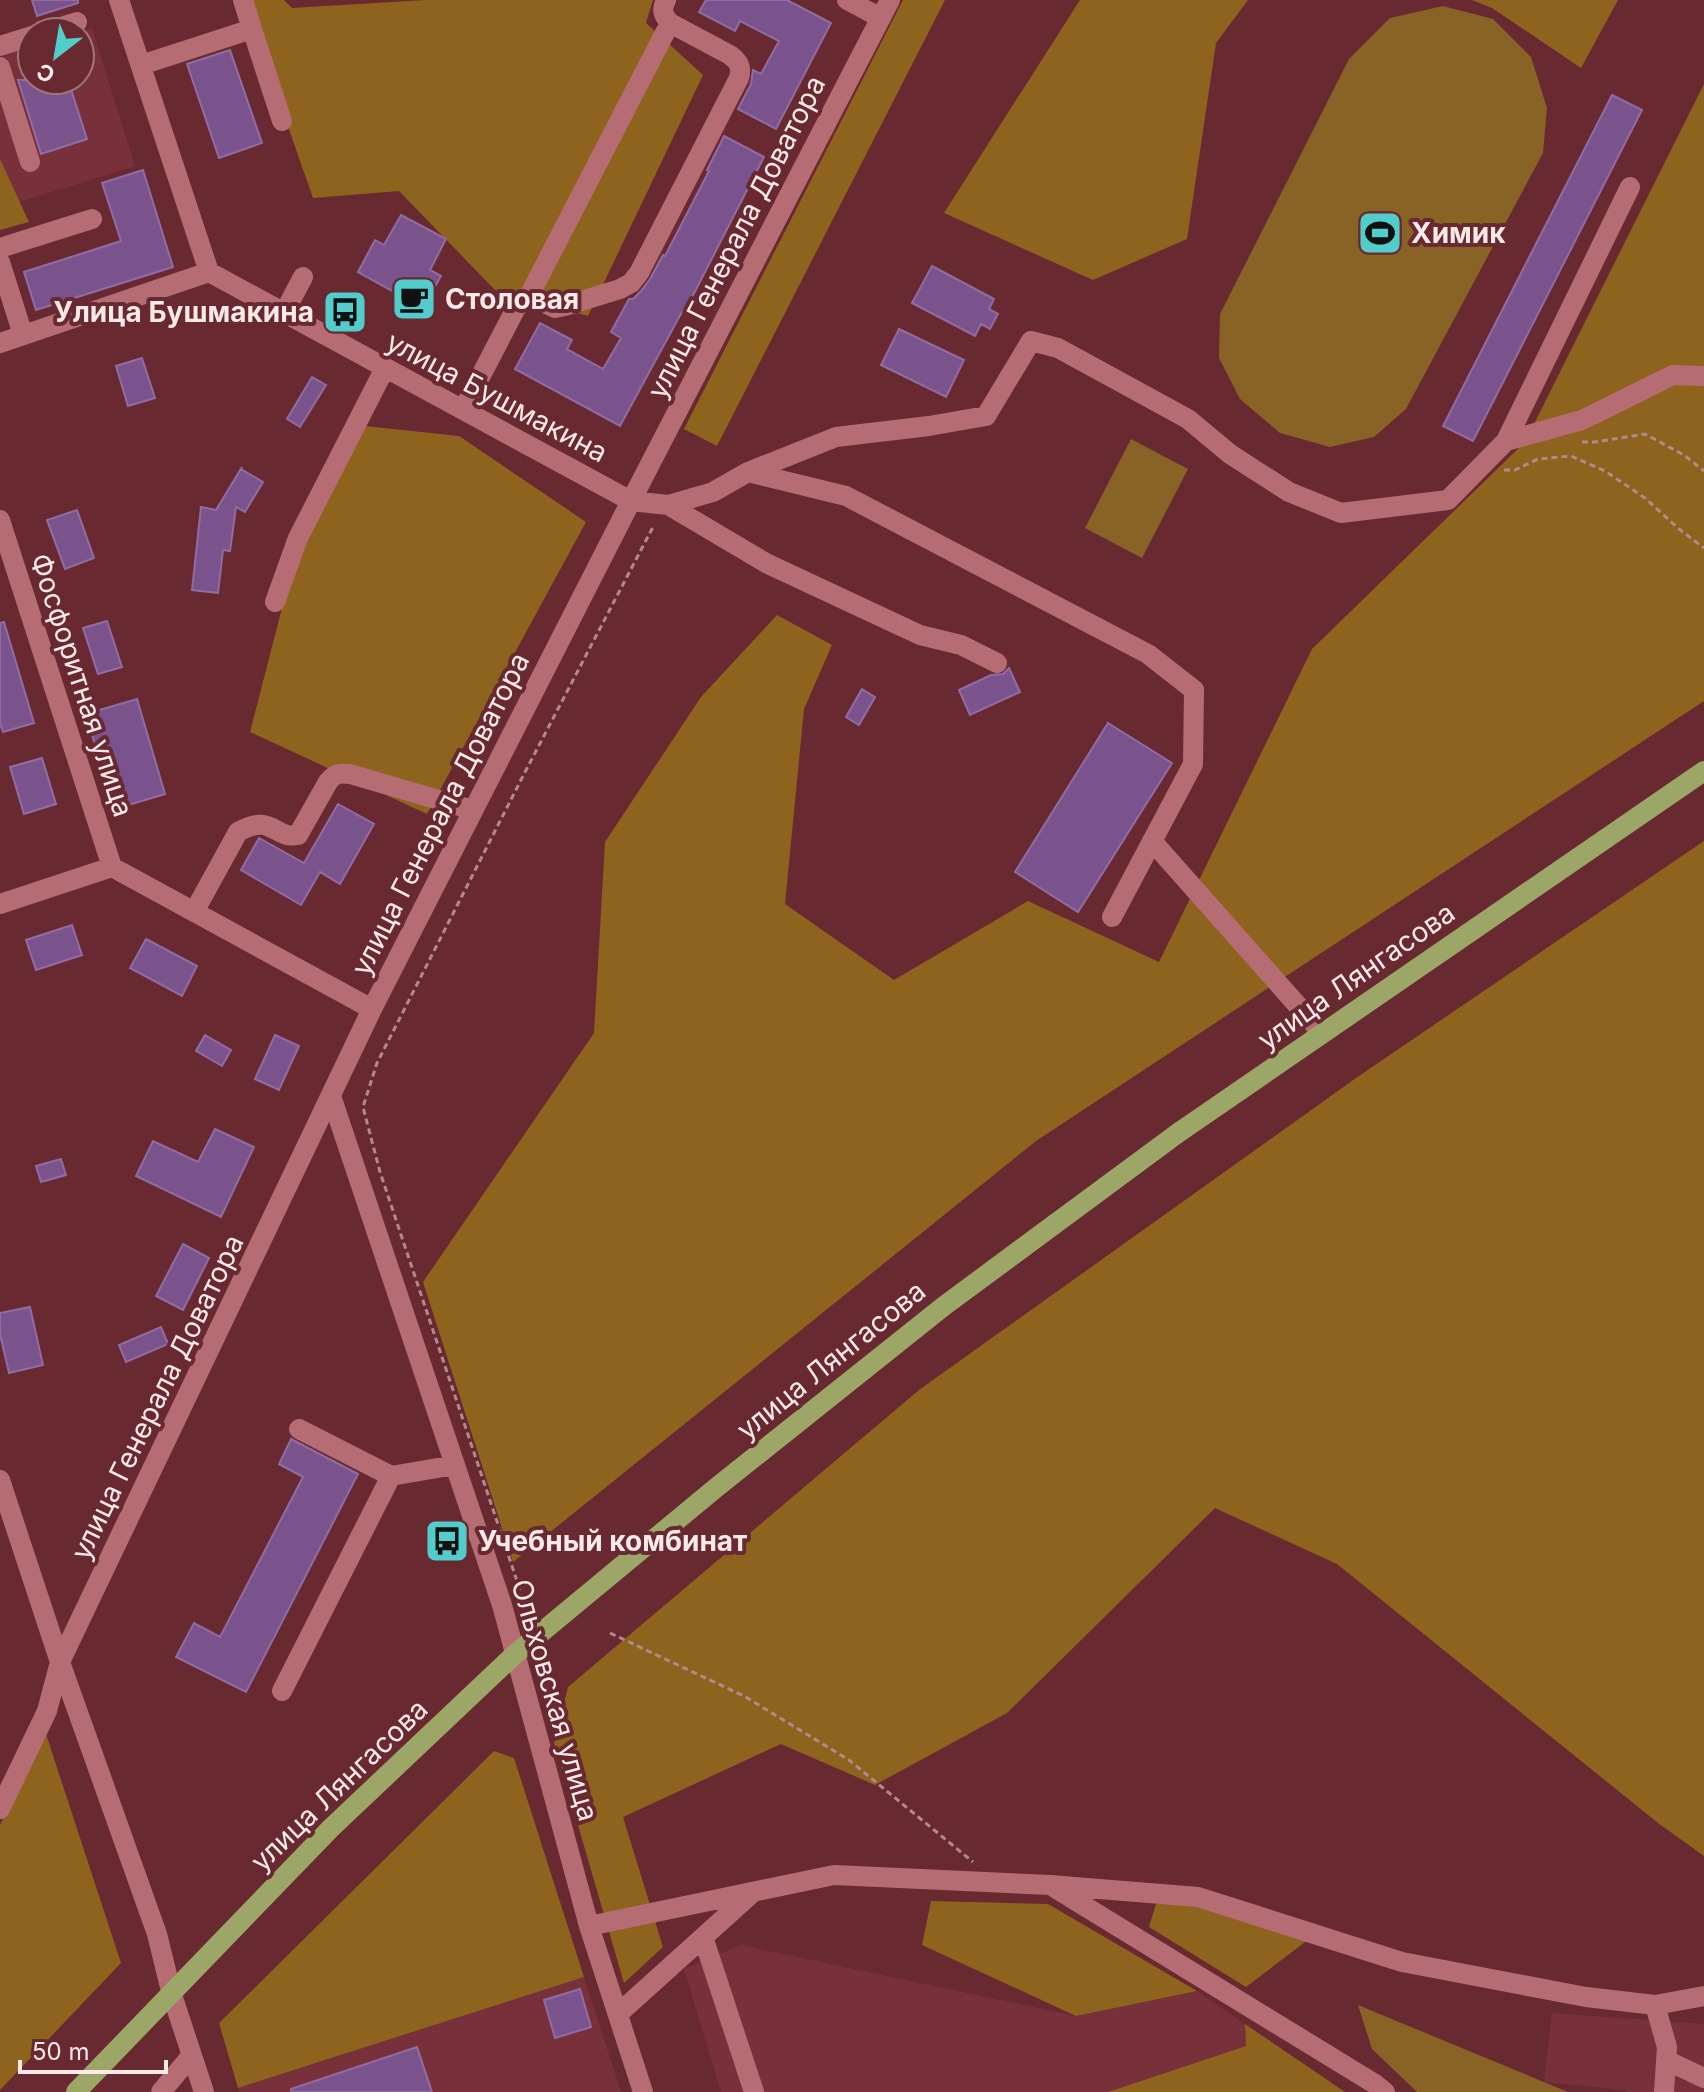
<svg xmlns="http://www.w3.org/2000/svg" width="1704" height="2092" viewBox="0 0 1704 2092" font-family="Inter,sans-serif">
	<rect width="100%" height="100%" fill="#682931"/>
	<path fill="#78313b" d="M92,28L135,166L0,208V57L32,46V80H80V32H78Z
		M741,1945L1076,2016L1197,1991L1245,2024L1246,2046L1108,2092H721L684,1969Z
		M584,1977L621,2092H239L238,2088Z
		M1552,2013L1704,2024V2092H1627L1626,2090L1544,2082Z"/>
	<path fill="#896226" d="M1443,6L1493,19L1531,57L1547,108L1543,153L1406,409L1374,437L1330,447L1280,433L1240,399L1219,358L1220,314L1349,59L1390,18Z
		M1131,439L1188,469L1142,558L1085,528Z
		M1358,2005L1568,2092H1417L1372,2049Z"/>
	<path fill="#8e631e" d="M252,0H284L292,8L425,0H653L646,23L703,75L588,316L495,290L399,191L313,198L256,35Z
		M903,0H945L717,446L684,429Z
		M1080,0H1248L1216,43L1187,239L1093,280L944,213Z
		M1472,0H1618L1581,68L1492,8Z
		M1704,84V701L1036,1141L513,1562L423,1282L594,1033L605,842L701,697L777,615L832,645L804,709L785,904L894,980L1028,901L1159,962L1312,649L1525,442Z
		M0,159L29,222L0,230Z
		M355,425L459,436L586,522L427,814L250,732L297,550Z
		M1704,841V1856L1658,1823L1337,1564L1215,1508L1007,1713L875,1785L781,1744L623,1817L663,1947L624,1983L554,1743L568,1687L919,1390L1356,1078Z
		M46,1734L121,1963L0,2090V1825Z
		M494,1751L514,1758L584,1977L238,2088L219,2023Z
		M931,1901L1048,1904L1197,1991L1076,2016L922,1945Z
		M1197,1901L1309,1939L1246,1987L1149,1927L1156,1904Z
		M1245,2024L1345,2092H1108L1246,2046Z"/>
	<path fill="#7a538c" stroke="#916ca3" stroke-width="2" d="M32,0H78V3L37,16Z
		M706,0H787L831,23L776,129L738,109L751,84L753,70L761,74L779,41L740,21L735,31L699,12Z
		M230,50L262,143L219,158L187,64Z
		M18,80H68L87,139L41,154Z
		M1612,95L1642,110L1473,441L1443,426Z
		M724,136L764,157L685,311L683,310L620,426L515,369L540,323L572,340L567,349L603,369L621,338L611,332L629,299H633L641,291L650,279L663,255L665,256L709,171L707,170Z
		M143,170L173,267L36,310L24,272L121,241L102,183Z
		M401,215L446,239L430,270L441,276L423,308L358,272L375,240L384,245Z
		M932,266L994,299L989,309L998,314L990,329L981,324L975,336L912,303Z
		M899,329L964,360L946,397L881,365Z
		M142,358L155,398L128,406L116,366Z
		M312,377L326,385L300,427L287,419Z
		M242,467L241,469L263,482L245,512L236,507L230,551L223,550L218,593L192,590L201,507L216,510Z
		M77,510L94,558L65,569L47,520Z
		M107,621L122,667L98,674L83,628Z
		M4,622L34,723L3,732L0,723V623Z
		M1009,668L1020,692L970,715L959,690L991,675L1003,674Z
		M862,689L875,697L859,725L846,717Z
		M137,699L165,794L125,806L106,742L95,745L86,714Z
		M1108,723L1172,763L1078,912L1015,872Z
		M42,758L56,804L24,814L10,767Z
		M338,804L374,824L340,884L320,872L301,905L241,870L259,838L304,863Z
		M72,925L82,955L36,970L26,940Z
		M146,939L197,966L182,996L130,968Z
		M205,1035L231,1050L222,1066L196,1051Z
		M275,1035L299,1046L279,1090L255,1079Z
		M215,1129L254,1147L221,1217L136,1176L153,1141L198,1162Z
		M61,1159L66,1175L41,1182L36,1166Z
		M183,1244L209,1258L183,1310L156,1296Z
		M30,1307L43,1365L9,1373L0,1334V1313Z
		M161,1327L168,1344L126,1362L119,1345Z
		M291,1439L358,1474L246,1692L176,1657L194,1623L220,1637L303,1477L279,1464Z
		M580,1989L591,2027L555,2038L544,2000Z
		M417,2047L432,2092H291V2089Z"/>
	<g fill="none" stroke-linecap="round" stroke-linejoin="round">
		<path stroke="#b28a8e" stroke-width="3" stroke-dasharray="6 4" stroke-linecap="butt" d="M1582,442H1595L1645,434L1684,455L1704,471
			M1504,470H1515L1538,459L1571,456L1605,471L1645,498L1679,529L1704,548
			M520,1590L380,1172L363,1107L377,1063L524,774L654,525
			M610,1633L744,1696L849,1760L973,1862"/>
		<path stroke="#b56d73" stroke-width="20" d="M119,0L209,272L631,501L668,505L713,492L748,472L836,437L929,426L986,416L1031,341L1058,348L1188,419L1230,454L1289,492L1341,513L1448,500L1506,441L1630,187
			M847,0L881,18
			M252,29L282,121
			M45,32L77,22
			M0,46L32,36
			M141,65L252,29L243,0
			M0,67L30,162
			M0,248L92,219
			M0,262L23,335
			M529,296L670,23
			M284,313L303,277
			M0,343L209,272
			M463,410L516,308L529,296L555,308L565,306L620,289L631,283L639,273L739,78C742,67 739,62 730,55L670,23C663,15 661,10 666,0
			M1506,441L1582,420L1673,375L1704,376
			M748,472L846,496L1148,654L1194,690L1193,764L1112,917
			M668,505L766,563L920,635L961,645L997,663
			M0,520L112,867
			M275,602L298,538L385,368
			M1152,841L1322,1033
			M0,904L112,867L372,1009
			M194,912L238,832C273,812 274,840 298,835L328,782C335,773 339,773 350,774L473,810
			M331,1096L502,1605L589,1926L643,2092
			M299,1429L391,1476
			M0,1480L60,1662L157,1934L172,1995L204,2092
			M282,1691L391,1476L455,1465
			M0,1809L47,1711L60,1662L372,1009L631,501L890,0
			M1055,1888L1375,2084L1385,2092
			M589,1926L834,1875L1050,1885L1198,1897L1402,1962L1586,1997L1655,2005L1704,1996
			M703,1937L754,2092
			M1655,2005L1667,2047L1664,2092
			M618,2014L751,1894
			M1666,2060L1704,2078
			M161,2092L192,2055"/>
		<path stroke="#9ba667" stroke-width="20" d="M76,2092L331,1828L514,1655L717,1487L944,1306L1178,1133L1704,771"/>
	</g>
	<defs>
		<g id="stadium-square" transform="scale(2.3)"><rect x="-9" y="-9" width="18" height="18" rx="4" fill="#52cdcc" stroke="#682931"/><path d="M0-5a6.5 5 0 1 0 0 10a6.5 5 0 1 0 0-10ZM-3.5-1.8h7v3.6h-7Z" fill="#111"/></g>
		<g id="cafe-square" transform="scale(2.3)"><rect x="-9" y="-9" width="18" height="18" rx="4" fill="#52cdcc" stroke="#682931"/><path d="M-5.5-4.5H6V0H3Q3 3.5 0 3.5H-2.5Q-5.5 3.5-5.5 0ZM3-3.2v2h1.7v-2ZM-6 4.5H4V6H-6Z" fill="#111"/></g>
		<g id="bus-square" transform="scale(2.3)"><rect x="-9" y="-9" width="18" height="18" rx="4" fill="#52cdcc" stroke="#682931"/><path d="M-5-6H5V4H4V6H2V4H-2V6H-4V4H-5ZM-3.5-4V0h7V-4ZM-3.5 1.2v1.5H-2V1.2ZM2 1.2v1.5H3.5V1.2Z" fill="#111"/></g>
	</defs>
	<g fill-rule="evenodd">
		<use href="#stadium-square" x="1380" y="233"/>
		<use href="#cafe-square" x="414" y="299"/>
		<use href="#bus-square" x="345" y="312"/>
		<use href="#bus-square" x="447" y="1541"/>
	</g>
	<g text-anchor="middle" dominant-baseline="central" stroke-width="8" stroke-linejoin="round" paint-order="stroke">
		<g font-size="28" font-weight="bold" fill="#fae9e9" stroke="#682931" text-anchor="start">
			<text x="1411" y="233">Химик</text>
			<text x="445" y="299">Столовая</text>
			<text x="314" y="312" text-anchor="end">Улица Бушмакина</text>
			<text x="478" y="1541">Учебный комбинат</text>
		</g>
		<g font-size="28" fill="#fae9e9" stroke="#682931">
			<text transform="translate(736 237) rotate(-63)">улица Генерала Доватора</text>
			<text transform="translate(497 397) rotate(28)">улица Бушмакина</text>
			<text transform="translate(82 685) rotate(72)">Фосфоритная улица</text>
			<text transform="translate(440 814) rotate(-63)">улица Генерала Доватора</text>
			<text transform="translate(1356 976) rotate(-35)">улица Лянгасова</text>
			<text transform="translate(831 1360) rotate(-39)">улица Лянгасова</text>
			<text transform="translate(157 1397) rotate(-64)">улица Генерала Доватора</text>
			<text transform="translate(555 1700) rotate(74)">Ольховская улица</text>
			<text transform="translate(339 1785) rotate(-44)">улица Лянгасова</text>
		</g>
	</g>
	<g transform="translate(56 56) rotate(211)"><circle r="38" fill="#682931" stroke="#a2767b" stroke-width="2"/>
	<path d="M0-6L14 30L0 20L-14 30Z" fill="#52cdcc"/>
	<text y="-12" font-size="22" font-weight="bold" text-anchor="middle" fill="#fae9e9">С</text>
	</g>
	<path d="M20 2060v12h146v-12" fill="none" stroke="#fae9e9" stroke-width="4"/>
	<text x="32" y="2060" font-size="24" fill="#fae9e9" stroke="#682931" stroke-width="6" paint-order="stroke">50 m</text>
</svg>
